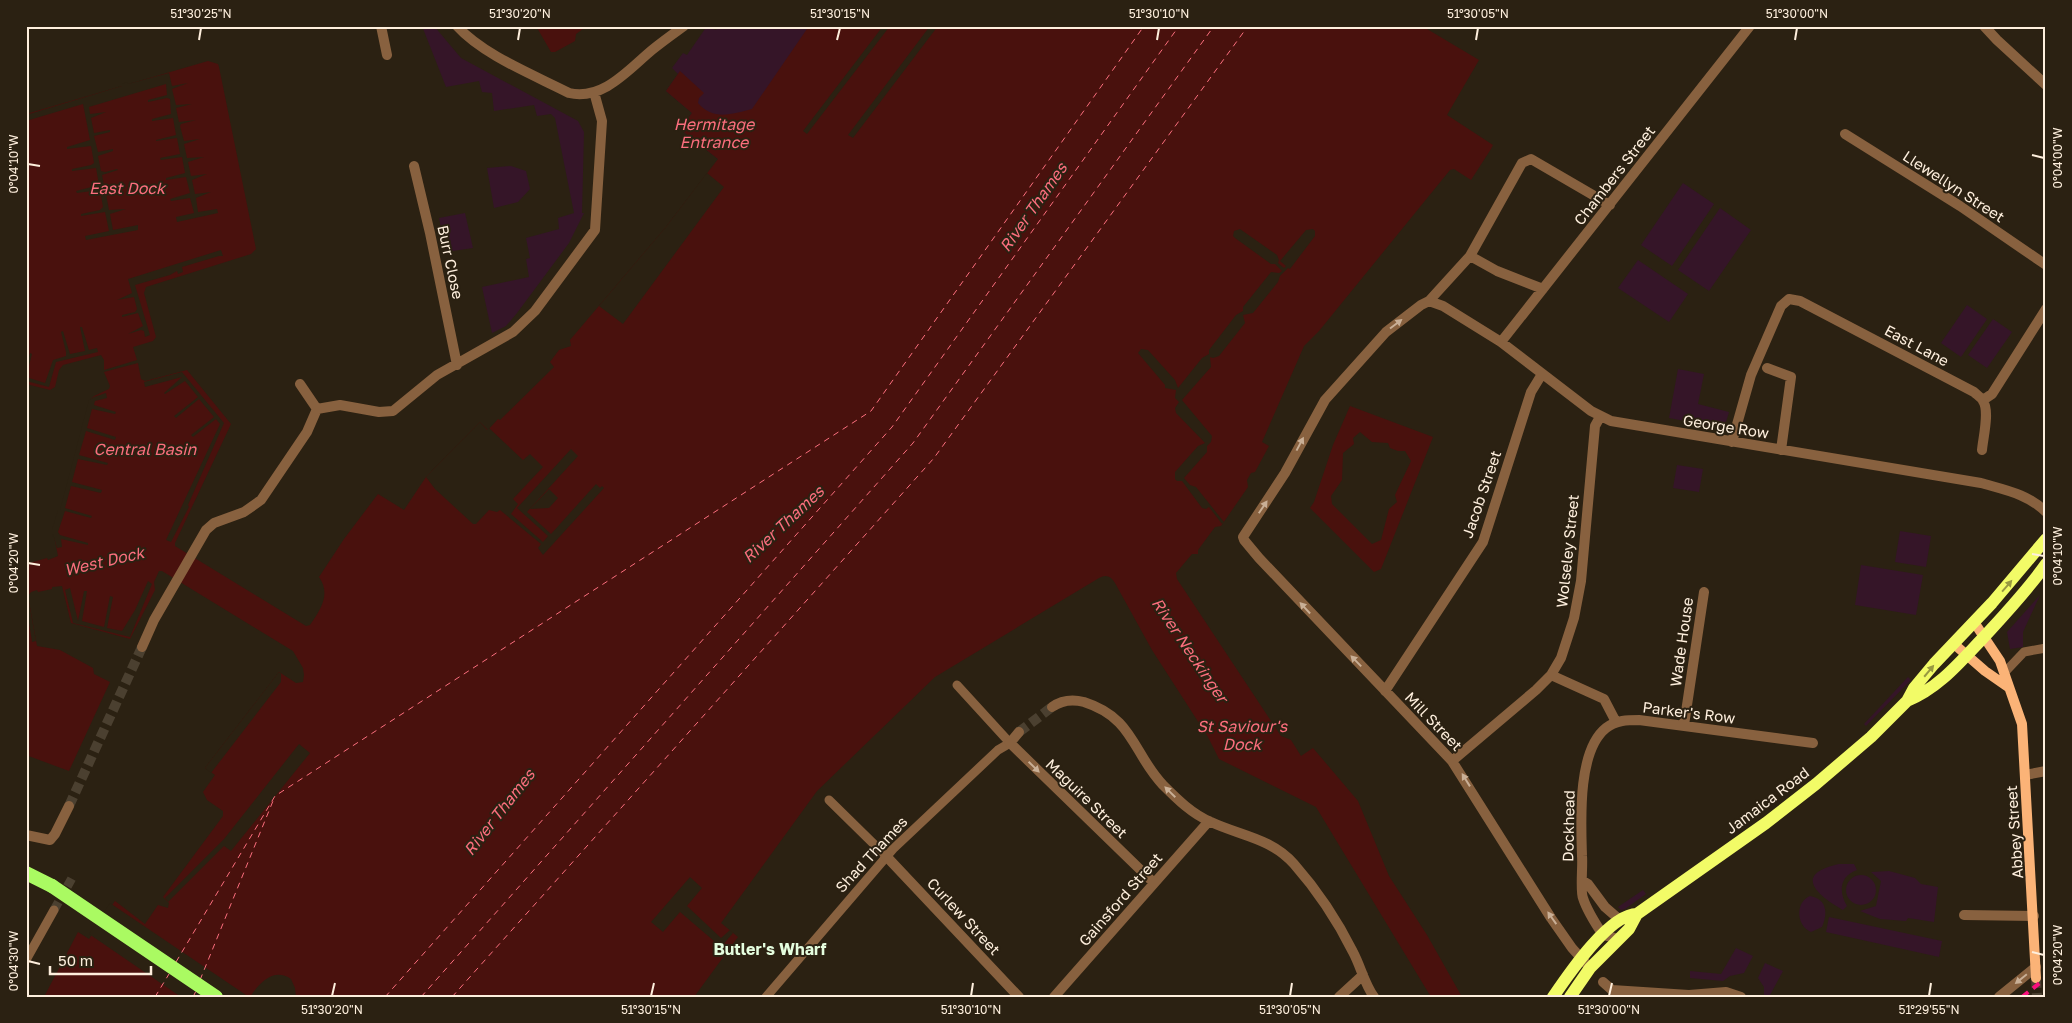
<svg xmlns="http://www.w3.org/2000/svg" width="2072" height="1023" viewBox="0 0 2072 1023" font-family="'Golos Text',sans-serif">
	<rect width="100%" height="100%" fill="#2b2112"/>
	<path fill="#351528" d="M422,26H434L461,58L578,121L584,132L582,213H584L569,243L517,313L506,326L492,333L482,287L529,277L526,259L530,258L526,238L559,229L558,218L574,213L555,118L551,114L537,116L534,105L494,111L492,93L482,92L479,81L446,87Z
		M707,26L716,30L719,26H854L718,159L680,129L692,113L666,91L678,74L672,68L683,53L687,55Z
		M511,166L526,171L530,189L518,202L494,208L487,168Z
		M1683,183L1714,204L1672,266L1641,245Z
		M1720,208L1751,230L1709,291L1678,270Z
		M465,213L473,248L446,252L439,218Z
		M1638,260L1688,294L1669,322L1618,288Z
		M1967,305L1987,319L1961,357L1941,343Z
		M1993,319L2012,332L1987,368L1968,355Z
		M1678,369L1704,374L1698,404L1729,412L1726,422L1716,427L1669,418Z
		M1677,465L1703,469L1699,492L1673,488Z
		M1900,531L1931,536L1926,567L1895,562Z
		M1861,565L1923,575L1916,615L1855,605Z
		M2040,595L2023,632V647L2010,649L2007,632Z
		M1908,677L1911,680L1866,726L1864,724Z
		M1839,864H1854L1857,870C1840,876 1838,891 1847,906L1843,910C1816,895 1793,874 1839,864Z
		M1889,871L1915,878L1921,884L1938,887L1934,922L1908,918L1906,921L1880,919L1860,911L1876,906L1881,881L1871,872Z
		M1846 890a15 15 0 1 1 30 0a15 15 0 1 1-30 0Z
		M1643,890L1646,894L1625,909L1621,910L1618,907Z
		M1810,896C1827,899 1828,913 1822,927L1811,932C1796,926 1795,902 1810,896Z
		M1829,917L1942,941L1939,957L1826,932Z
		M1736,948L1753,956L1744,973L1730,976L1723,981L1690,978V971L1721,974Z
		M1765,963L1783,971L1769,997H1764V987L1758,978Z"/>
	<path fill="#49110d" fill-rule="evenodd" d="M536,26H587L576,34L575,41L555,52H551Z
		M809,26H1422L1479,60L1447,115L1493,145L1491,149L1471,180L1454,169L1450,170L1319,331L1304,346L1262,442L1269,446L1255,472L1251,473L1247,480L1248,487L1221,526L1215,527L1198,550V554H1192L1176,573L1177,579L1281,736L1291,740L1301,756L1313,748L1358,801L1389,876L1427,935L1462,997H1431L1316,807L1219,759L1208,737L1152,650L1115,583C1111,576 1106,574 1099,578L935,677L817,791L721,923L738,937L694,997H296L295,988L291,979C274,967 259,983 250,997H44L78,932L89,939L115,901L145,924L158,905L168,908L169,903L163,897L223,816V811L207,800L203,792L215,775L205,768L279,672L296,683L303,682L304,675L303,668L293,651L162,571H159L154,582L155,590L130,639L71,623L62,586L52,587V589L38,592L37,590L31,592L28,596L37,646L60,650L93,668L94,674L110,682L69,771L26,755V564L47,558L48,560L58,556L54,536L91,399L94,396L109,389L110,386L104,372L138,363L141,379L145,381L187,370L231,424L175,543V546L306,626L310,625C321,609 331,594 319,577L344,539L378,494L404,510L426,477L480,422L488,430L498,419L500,420L554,367L550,362L559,350L571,346L570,340L666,227L718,159L680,129L692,113L666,91L680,71L704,93L699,98L698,103C713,121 732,114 752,109Z
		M208,61L218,64L219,67L256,249L251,254L146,287L144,293L156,337L153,341L133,347L137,360L104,370V360L101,355L63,365L59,370L55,387L50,390L26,384V114Z
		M1350,406L1433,437L1381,569L1374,572L1310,508L1314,502L1333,445ZM1360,432L1372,442L1388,443L1390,448L1398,451H1405L1411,461L1395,495L1397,502L1389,509L1381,540L1372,544L1332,504L1331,496L1342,480L1343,453L1354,444L1353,438Z"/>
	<path fill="#2b2112" d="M883,26H890L807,134L803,131Z
		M930,26H938L853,138L848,135Z
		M169,73L172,86L188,83L172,89L176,105L192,104L176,108L179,122L196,120L181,124L180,126L184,141L200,139L184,144L187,158L204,157L188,162L191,176L207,174L192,180L195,194L211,192L196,198L198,212L217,209L218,213L177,222L176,217L194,213L190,198L171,201L170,199L190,193L186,177L166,180V178L185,173L182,157L161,160L160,158L180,154L177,138L156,141V140L176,135L173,118L152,121V119L171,114L170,99L167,98L148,102V100L167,95L166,84L89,107L90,114L106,112L91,118L94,133L110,130V132L94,136L98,152L113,149V151L98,156L101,171L105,172L117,169L118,170L102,175L105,190H122L106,194L109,210L126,209L110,214L113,230L138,225V230L86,240L85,236L109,231L105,212L81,216V214L100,210L103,207L100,190L77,193L76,191L99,185L96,168L72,171V169L91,165L94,163L91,146L67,149V147L90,140L83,104L26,121V115L122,86V84L127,82L128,84Z
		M707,173L724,187L623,324L599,306L666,227Z
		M1240,229L1277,255L1279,260L1278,263L1284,268L1286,266L1280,261L1306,230L1313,229L1315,231V236L1290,269L1288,268L1280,276L1278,282L1253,313L1243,315L1245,323L1219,356L1213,358L1210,357L1211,367L1182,400L1212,436L1211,442L1207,446V452L1184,478L1190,485L1196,487L1224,522L1222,524L1209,507L1206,509L1202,508L1182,481H1177L1175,479V472L1198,446L1205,443L1176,413L1175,408L1179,402L1175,398L1176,390L1165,388V385L1138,353L1141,349L1148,350L1175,380L1178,388L1202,358L1209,354V350L1236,315L1243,311V307L1271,272L1279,273L1282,271L1275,264H1271L1235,238L1233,236L1234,231Z
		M221,250L223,256H219L182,267L183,272L178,274L177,271L170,275L135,285L150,335L145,337L144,331L141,330L128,334L143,326L138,313L122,317V315L135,312L137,309L134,297L117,300L132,293L128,279Z
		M80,327H82L89,350L97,348L98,352L56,362L49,387L26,381V367L30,353L32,354L26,377L45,383L53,360L66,356V352L61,332L63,331L70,354L85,351Z
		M182,372L224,423L188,505L189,507L171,542L166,540L220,424L216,419L193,437L191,435L214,417L199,399L176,418L174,416L198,397L185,381L165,394L164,393L182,377L145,387L144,382Z
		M106,393L107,398L95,401L94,405L116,412L115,414L92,409L87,428L116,437L115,440L86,431L79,455L108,463L107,465L78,459L72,482L102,490L101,493L71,486L65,508L92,516L91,518L65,511L58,532L60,535L88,543V545L61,539L62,547L57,548L53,534L52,537V530L58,510H60L89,400L94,397Z
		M480,422L487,430L489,428L523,460L530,454L543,467L513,499L518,504L511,514L543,542L548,536L517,508L571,449L578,456L527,512L551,534L596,484L600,488L602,486L604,488L543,555L538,548L541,544L500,510L497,512L489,510L476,524H473L435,489L426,477Z
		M549,489L558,498L549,508L530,509Z
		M148,581L152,584L130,637L73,623L65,590L70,588L78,621L84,591H87L82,621L104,627L110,596L113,597L107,628L122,631L135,610Z
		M26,603H29L36,641L32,642Z
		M279,672L281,674V682L211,773L205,768Z
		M299,744L310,753L231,851L224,846L168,902L165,898L224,839Z
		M690,877L702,888L687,906L721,938L730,930L733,933L721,947L680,912L663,932L651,922Z
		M110,903L249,997H181L89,934Z"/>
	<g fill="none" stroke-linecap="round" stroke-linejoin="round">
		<path stroke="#fb6e7d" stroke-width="1" stroke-dasharray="6 5" stroke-linecap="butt" d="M176,962L275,796L871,411L1144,26
			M200,980L273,801
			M155,997L169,974
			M193,997L196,991
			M385,997L892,427L1179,26
			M421,997L913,443L1214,26
			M452,997L934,458L1248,26"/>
		<path stroke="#4b4030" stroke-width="9" stroke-dasharray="9 4.5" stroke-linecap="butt" d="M54,910L72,878"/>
		<path stroke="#4b4030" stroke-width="10" stroke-dasharray="10 5" stroke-linecap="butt" d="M1019,732L1052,707
			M69,806L142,647"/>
		<path stroke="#4b4030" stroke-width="10" stroke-dasharray="10 5" stroke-linecap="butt" d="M2036,978L2037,997"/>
		<path stroke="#88613f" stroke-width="9" d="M2005,672L2024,652L2046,648
			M829,800L886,856
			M26,960L54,910
			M766,997L893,849L998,750L1010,743L957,685"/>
		<path stroke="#88613f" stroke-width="10" d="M381,26L387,55
			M457,26C483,55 534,75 569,93C603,101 629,69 652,50C663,41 673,34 684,26
			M1984,26L1997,40L2046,85
			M1845,134L1960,206L2046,265
			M414,166L430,233L457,365
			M1470,256L1497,271L1543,289
			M1429,301L1443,306L1501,342L1591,411L1611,421L1981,483C2005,490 2028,494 2046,512
			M1501,342L1750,26
			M1767,368L1791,377L1781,450
			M300,384L317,409
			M1983,400L1992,394L2046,309
			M317,409L340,405L379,412L393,411L437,375L513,332L535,311L595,230L602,121L594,92
			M1732,442L1751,375L1781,306L1789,299L1800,301L1974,392C1977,395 1982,398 1983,401C1990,411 1983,438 1982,450
			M142,647L154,620L206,530L214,523L244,512L261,500L307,432L317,409
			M1551,675L1604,699L1616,722
			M1385,691L1483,542L1531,392L1542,374
			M1052,707C1062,700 1072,699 1084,702C1134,718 1132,752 1163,785C1177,799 1192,814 1211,822C1241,836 1271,838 1294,864C1317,890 1338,922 1353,952C1361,967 1364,983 1374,997
			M1684,725L1704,592
			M1019,732L1010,743L1154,883
			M1452,761L1536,690L1551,675L1561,658L1574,618L1581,581L1595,426L1600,417
			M2025,775L2046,771
			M26,835L50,840L55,834L69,806
			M886,856L1019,997
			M1583,881L1588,884L1605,907L1620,920
			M1964,915L2034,916
			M1619,939L1603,935C1595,923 1587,911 1583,898C1580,891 1583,866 1582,856C1581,822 1577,751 1606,728C1616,720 1628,720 1639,720L1813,743
			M1590,968L1572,948L1551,918L1452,761L1259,558L1244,540L1243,537L1285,473L1325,400L1386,332L1421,305L1429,301L1470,256L1522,163L1531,159L1610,205
			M1603,982L1612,990L1689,995L1726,992L1741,997
			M1054,997L1209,821
			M1339,997L1363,975"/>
		<path stroke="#88613f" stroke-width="10" d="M1999,997L2036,967"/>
		<path stroke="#fbb377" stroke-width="10" d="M1974,622L2000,661L2022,724L2036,978
			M1954,644L1985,671L2008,687"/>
		<path stroke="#f2fb67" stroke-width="12" d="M1907,701C1939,688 1960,662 1983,638C2005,614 2027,591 2046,564
			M1553,997C1568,975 1609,914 1637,914
			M1570,997L1590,968L1629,929L1637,914L1766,823L1816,784L1871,737L1907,701L1914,688L1934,664L1992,603L2046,539"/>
		<path stroke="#aafa62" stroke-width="14" d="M26,873L52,886"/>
		<path stroke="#f80f7c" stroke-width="4" stroke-dasharray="8 6" stroke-linecap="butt" d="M2022,997L2046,978
			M2044,997L2046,996"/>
		<path stroke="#aafa62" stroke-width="14" d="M52,886L216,997"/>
	</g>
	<defs><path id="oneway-solid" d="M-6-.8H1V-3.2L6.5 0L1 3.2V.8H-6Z" transform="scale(1.25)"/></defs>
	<g fill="#c9af96">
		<use href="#oneway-solid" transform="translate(1396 324) rotate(-37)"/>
		<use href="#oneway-solid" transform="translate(1300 444) rotate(-62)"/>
		<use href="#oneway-solid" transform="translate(1263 507) rotate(-56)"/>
		<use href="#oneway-solid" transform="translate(1305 608) rotate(-133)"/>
		<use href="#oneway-solid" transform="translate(1356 661) rotate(-134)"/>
		<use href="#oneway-solid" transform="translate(1034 767) rotate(44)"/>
		<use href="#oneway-solid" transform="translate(1466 780) rotate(-122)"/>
		<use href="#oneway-solid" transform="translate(1170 792) rotate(-135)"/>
		<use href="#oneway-solid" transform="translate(1552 918) rotate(-125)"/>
		<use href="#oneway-solid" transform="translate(2021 979) rotate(141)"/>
	</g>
	<g fill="#989941">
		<use href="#oneway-solid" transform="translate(2007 586) rotate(-49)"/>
		<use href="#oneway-solid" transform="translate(1929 671) rotate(-50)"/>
	</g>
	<path fill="none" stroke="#feefdd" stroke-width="2" d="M199,40L201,28M518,40L520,28M837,40L840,28M1157,40L1159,28M1476,40L1478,28M1795,40L1797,28M2032,155L2044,158M28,164L40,166M2032,554L2044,556M28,563L40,565M2032,952L2044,955M28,961L40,964M332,996L335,983M651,996L654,983M971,996L973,983M1290,996L1292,983M1609,996L1612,983M1929,996L1931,983"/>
	<g text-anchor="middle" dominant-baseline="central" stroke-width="4" stroke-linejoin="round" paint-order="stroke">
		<g font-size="15" fill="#feefdd" stroke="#2b2112">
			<text transform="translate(1614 175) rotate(-52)">Chambers Street</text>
			<text transform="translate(1954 186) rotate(33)">Llewellyn Street</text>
			<text transform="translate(451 262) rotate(78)">Burr Close</text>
			<text transform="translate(1917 345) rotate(28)">East Lane</text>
			<text transform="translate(1726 426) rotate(9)">George Row</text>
			<text transform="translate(1481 494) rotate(-71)">Jacob Street</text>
			<text transform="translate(1567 551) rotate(-84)">Wolseley Street</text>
			<text transform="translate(1681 642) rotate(-82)">Wade House</text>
			<text transform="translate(1689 712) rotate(7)">Parker's Row</text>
			<text transform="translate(1434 721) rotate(46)">Mill Street</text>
			<text transform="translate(1087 798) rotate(44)">Maguire Street</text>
			<text transform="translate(1767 800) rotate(-37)">Jamaica Road</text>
			<text transform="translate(1568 826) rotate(-89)">Dockhead</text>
			<text transform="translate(2014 832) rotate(-94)">Abbey Street</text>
			<text transform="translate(871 854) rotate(-47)">Shad Thames</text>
			<text transform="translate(1120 899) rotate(-49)">Gainsford Street</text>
			<text transform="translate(964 916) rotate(47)">Curlew Street</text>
		</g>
		<g font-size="16" font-style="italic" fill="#fb6e7d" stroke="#2b2112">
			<text x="714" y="124">Hermitage<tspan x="714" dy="18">Entrance</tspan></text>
			<text x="127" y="188">East Dock</text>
			<text transform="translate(1033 207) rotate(-55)">River Thames</text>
			<text x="145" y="449">Central Basin</text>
			<text transform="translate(783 524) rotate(-43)">River Thames</text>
			<text transform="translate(104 561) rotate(-13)">West Dock</text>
			<text transform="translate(1190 650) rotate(56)">River Neckinger</text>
			<text x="1242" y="726">St Saviour's<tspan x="1242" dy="18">Dock</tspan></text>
			<text transform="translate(499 812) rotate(-52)">River Thames</text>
		</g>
		<g font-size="16" font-weight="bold" fill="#e5fedf" stroke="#2b2112">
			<text x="770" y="949">Butler's Wharf</text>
		</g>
	</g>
	<rect width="2072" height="1023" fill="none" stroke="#2b2112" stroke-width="55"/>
	<path d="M50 966v8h101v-8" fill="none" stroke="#feefdd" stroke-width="2.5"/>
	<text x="58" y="966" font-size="15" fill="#feefdd" stroke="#2b2112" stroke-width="4" paint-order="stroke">50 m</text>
	<rect x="28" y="28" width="2016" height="968" fill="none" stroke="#feefdd" stroke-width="2"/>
	<g font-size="12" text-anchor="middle" fill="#feefdd">
		<text x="201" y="18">51°30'25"N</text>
		<text x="520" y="18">51°30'20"N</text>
		<text x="840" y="18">51°30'15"N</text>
		<text x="1159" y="18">51°30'10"N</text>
		<text x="1478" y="18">51°30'05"N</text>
		<text x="1797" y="18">51°30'00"N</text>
		<text transform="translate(2058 158) rotate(-90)" y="4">0°04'00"W</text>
		<text transform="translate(14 164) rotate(-90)" y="4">0°04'10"W</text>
		<text transform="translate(2058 556) rotate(-90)" y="4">0°04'10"W</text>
		<text transform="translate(14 563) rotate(-90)" y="4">0°04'20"W</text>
		<text transform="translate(2058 955) rotate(-90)" y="4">0°04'20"W</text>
		<text transform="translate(14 961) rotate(-90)" y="4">0°04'30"W</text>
		<text x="332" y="1014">51°30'20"N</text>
		<text x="651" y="1014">51°30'15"N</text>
		<text x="971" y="1014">51°30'10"N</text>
		<text x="1290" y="1014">51°30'05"N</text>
		<text x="1609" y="1014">51°30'00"N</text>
		<text x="1929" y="1014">51°29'55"N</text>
	</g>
</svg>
